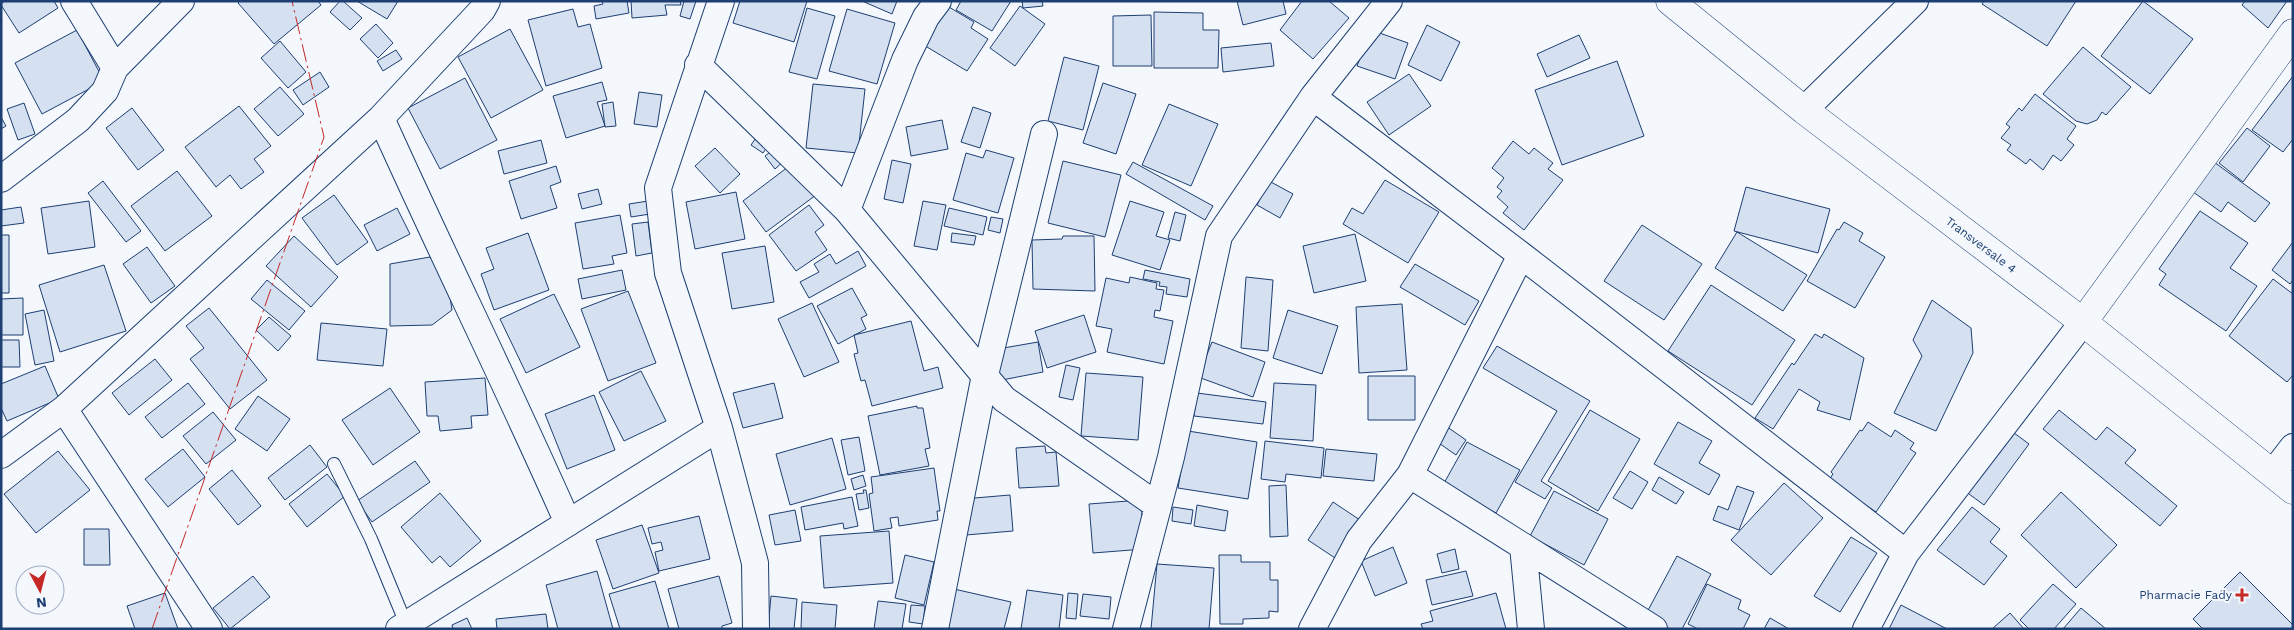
<svg xmlns="http://www.w3.org/2000/svg" width="2294" height="630" viewBox="0 0 2294 630" font-family="'Work Sans',sans-serif">
	<rect width="100%" height="100%" fill="#f4f7fb"/>
	<path fill="#d5e0f0" stroke="#1d3f73" d="M4,1H54L58,8L19,33L1,5Z
		M240,1H318L321,5L274,44L238,3Z
		M340,1H343L362,18L350,30L330,12Z
		M357,1H398L387,19Z
		M602,1H627L629,13L596,19L594,6L603,4Z
		M631,1H680L681,5H665L667,15L632,18Z
		M684,1H696L690,19L680,16Z
		M740,1H807L794,42L733,23Z
		M862,1H897L892,14Z
		M961,1H1011L992,31L956,10Z
		M1022,1H1042L1043,6L1023,8Z
		M1237,1H1283L1286,14L1243,25Z
		M1302,1H1329L1349,18L1313,59L1280,30Z
		M1984,1H2076L2047,46L1982,4Z
		M2143,1L2193,39L2150,94L2101,56Z
		M2245,1H2287L2268,28L2242,5Z
		M944,4L974,22L971,28L988,39L967,71L917,41Z
		M1020,6L1045,24L1015,66L990,48Z
		M807,8L835,16L817,79L789,72Z
		M573,9L578,27L590,24L602,68L546,86L528,20Z
		M847,9L895,23L877,84L829,71Z
		M1154,12L1203,13V30H1219L1218,68H1154Z
		M1151,15L1152,66H1113V16Z
		M376,24L393,43L378,58L360,39Z
		M1427,25L1460,42L1441,81L1408,65Z
		M510,29L543,90L491,118L458,57Z
		M77,30L104,81L42,114L15,63Z
		M1371,30L1408,43L1395,79L1357,66Z
		M1579,35L1590,58L1547,77L1537,54Z
		M280,41L306,72L288,88L261,58Z
		M1271,43L1274,66L1223,72L1221,48Z
		M2083,47L2131,87L2106,115L2102,112L2097,120L2087,124L2076,121L2043,94Z
		M396,50L402,59L383,71L377,61Z
		M1064,57L1099,66L1083,130L1048,121Z
		M1617,61L1644,136L1562,165L1535,90Z
		M320,72L329,87L303,105L293,90Z
		M1409,74L1431,106L1389,135L1367,102Z
		M2293,76V139L2283,152L2252,130Z
		M465,78L497,140L440,169L408,108Z
		M602,82L607,100L597,102L605,126L566,138L553,96Z
		M1103,83L1136,94L1116,154L1083,143Z
		M813,84L865,89L858,153L806,148Z
		M280,87L304,114L278,136L254,109Z
		M639,92L662,95L657,127L634,124Z
		M2035,94L2076,126L2067,139L2074,145L2061,161L2053,155L2043,170L2030,159L2026,164L2007,150L2011,145L2001,138L2010,127L2006,124L2019,108L2022,111Z
		M613,102L616,126L605,127L602,104Z
		M24,103L35,134L18,140L7,109Z
		M1169,104L1218,124L1191,186L1142,165Z
		M239,106L271,146L254,159L264,172L241,189L230,175L216,187L185,147Z
		M973,107L991,113L980,148L961,142Z
		M132,108L164,150L138,170L106,128Z
		M1,117L6,126L1,129Z
		M942,120L948,149L911,156L906,127Z
		M2247,128L2270,146L2243,182L2219,163Z
		M758,135L770,143L763,153L751,145Z
		M541,140L547,163L504,174L498,151Z
		M1513,141L1529,154L1534,148L1553,163L1548,169L1563,180L1524,230L1503,213L1508,207L1497,197L1502,191L1497,187L1504,178L1492,168Z
		M715,148L740,174L720,193L695,166Z
		M775,148L785,160L775,169L765,156Z
		M986,150L1014,158L998,213L953,200L966,153L983,158Z
		M892,160L911,164L903,203L884,199Z
		M1063,161L1121,175L1105,237L1048,223Z
		M1133,162L1213,206L1205,220L1126,174Z
		M2214,162L2270,203L2255,222L2228,202L2221,212L2189,189Z
		M792,164L816,195L766,232L743,201Z
		M556,166L561,182L550,186L557,208L521,219L509,181Z
		M177,171L212,216L165,251L131,206Z
		M1385,180L1439,212L1408,263L1343,224L1352,208L1363,214Z
		M103,181L141,231L126,242L88,193Z
		M1269,181L1293,194L1280,218L1257,205Z
		M1746,187L1830,209L1818,253L1734,231Z
		M598,189L602,204L582,209L578,194Z
		M736,192L745,239L695,249L686,202Z
		M334,195L368,242L337,265L302,218Z
		M89,201L95,247L48,254L41,208Z
		M648,201L650,214L631,217L629,204Z
		M923,201L946,205L937,250L914,246Z
		M1130,201L1164,212L1156,236L1170,240L1160,270L1112,255Z
		M809,205L824,225L815,232L827,250L796,271L769,235Z
		M21,207L24,223L1,226V210Z
		M397,208L410,234L377,251L364,225Z
		M949,208L987,217L983,235L944,226Z
		M2200,211L2248,243L2230,268L2257,286L2226,331L2159,285L2166,274L2159,269Z
		M1175,212L1186,215L1180,241L1168,238Z
		M620,215L627,253L612,256L614,264L583,269L575,223Z
		M991,217L1003,219L1000,233L988,230Z
		M648,222L652,253L636,256L632,224Z
		M1844,222L1863,233L1859,241L1885,257L1855,308L1807,281L1837,229L1839,230Z
		M1642,225L1702,264L1664,320L1604,281Z
		M1737,232L1807,275L1783,311L1715,268Z
		M528,233L549,290L494,310L481,274L494,269L486,248Z
		M952,233L976,236L974,245L951,242Z
		M1355,234L1366,281L1314,293L1303,246Z
		M1,235H9V293H1Z
		M294,236L338,277L311,307L266,266Z
		M1063,236H1094L1095,291L1033,289L1032,240L1062,239Z
		M2293,242V280L2290,284L2272,270Z
		M765,246L774,302L732,309L722,253Z
		M147,247L175,286L151,303L123,264Z
		M858,251L866,266L809,298L800,282L819,272L814,264L830,254L836,264Z
		M430,257L448,284L452,310L432,325L390,326V264Z
		M1415,264L1479,301L1465,325L1400,287Z
		M104,265L126,331L60,352L39,285Z
		M622,270L626,290L582,299L578,279Z
		M1145,270L1190,279L1187,297L1166,294L1167,287L1159,286L1160,282L1143,279Z
		M1130,277L1157,283L1156,289L1164,290L1160,311L1155,310L1154,317L1173,321L1164,364L1107,352L1112,329L1096,326L1106,278L1129,283Z
		M1246,277L1273,280L1268,351L1241,348Z
		M2273,279L2293,294V375L2287,382L2229,336Z
		M267,280L305,311L289,330L251,299Z
		M1711,285L1795,340L1752,405L1668,351Z
		M852,288L867,315L861,318L866,329L838,344L817,306Z
		M628,291L656,363L608,381L581,309Z
		M554,294L580,347L526,373L500,319Z
		M23,298V335H1V299Z
		M1932,300L1971,328L1973,353L1936,431L1894,413L1922,356L1913,340Z
		M812,303L839,362L804,377L778,319Z
		M1402,304L1407,370L1359,373L1356,307Z
		M209,308L267,380L230,409L190,359L204,348L186,326Z
		M44,310L54,361L35,365L25,314Z
		M1288,310L1338,326L1322,374L1273,358Z
		M1084,315L1096,352L1047,368L1035,331Z
		M269,317L291,336L278,351L256,330Z
		M911,321L924,371L938,367L943,388L872,406L865,380L861,381L854,354L858,353L854,335Z
		M321,323L387,329L383,366L317,360Z
		M1815,334L1822,338L1824,334L1864,358L1850,420L1817,410L1820,402L1799,389L1773,429L1755,418L1792,363L1794,365Z
		M1,340H19L20,367H1Z
		M1038,342L1043,372L997,381L992,350Z
		M1212,342L1265,362L1253,397L1198,377Z
		M1497,346L1590,401L1541,481L1552,488L1545,499L1515,482L1557,411L1483,368Z
		M155,359L172,380L129,415L112,393Z
		M1066,365L1080,368L1073,400L1059,397Z
		M45,366L59,399L7,421L1,408V384Z
		M641,371L666,421L624,441L599,392Z
		M1086,373L1143,377L1138,440L1081,436Z
		M1368,376H1415V420H1368Z
		M485,378L488,415L471,416L472,428L440,431L438,416H427L425,382Z
		M188,383L205,404L162,438L145,417Z
		M774,383L783,418L743,428L733,393Z
		M1274,383L1316,385L1313,441L1270,438Z
		M390,388L420,432L373,465L342,420Z
		M1197,393L1266,402L1263,424L1194,416Z
		M594,395L615,450L567,469L545,414Z
		M258,396L290,419L267,451L235,429Z
		M917,406V408H923L930,448L925,449L929,466L880,475L868,416Z
		M1590,410L1640,439L1598,511L1548,481Z
		M2059,410L2096,440L2107,427L2136,450L2125,463L2177,506L2160,526L2043,429Z
		M213,412L236,440L206,464L183,436Z
		M1678,422L1712,441L1699,463L1720,475L1709,495L1654,464Z
		M1868,422L1891,437L1895,430L1914,443L1910,449L1916,453L1876,512L1829,480L1833,474L1831,472L1860,430L1862,431Z
		M1443,424L1466,440L1456,455L1433,439Z
		M2010,430L2029,444L1984,505L1965,491Z
		M1188,431L1257,442L1248,499L1178,488Z
		M859,437L865,471L848,475L841,440Z
		M832,438L846,489L790,505L776,454Z
		M1265,441L1324,448L1321,478L1286,474L1285,482L1261,479Z
		M1467,442L1520,470L1496,513L1443,485Z
		M310,445L327,467L285,500L268,478Z
		M1045,446L1046,453L1056,452L1059,486L1019,488L1016,448Z
		M183,449L205,477L168,507L145,479Z
		M1326,449L1377,454L1374,481L1323,476Z
		M58,451L90,490L36,533L4,494Z
		M415,461L430,482L372,522L357,501Z
		M934,468L940,511H937L938,520L899,526L898,517L890,518L892,528L874,531L869,494L873,493L871,477Z
		M232,470L261,506L238,525L209,489Z
		M1630,471L1648,482L1632,509L1613,498Z
		M327,474L345,496L307,527L289,504Z
		M863,475L866,486L854,490L851,479Z
		M1659,477L1684,492L1676,504L1652,490Z
		M1784,483L1823,518L1771,575L1731,540Z
		M1286,485L1288,536L1270,537L1269,486Z
		M1737,486L1754,492L1739,530L1713,520L1718,506L1728,510Z
		M863,490H866L869,508L859,510L856,494L864,493Z
		M1554,491L1608,519L1584,565L1530,536Z
		M2061,492L2117,545L2076,588L2021,535Z
		M440,493L481,541L450,567L440,556L432,563L401,527Z
		M1010,495L1013,531L966,535L963,499Z
		M852,497L858,526L844,529L843,523L805,530L801,507Z
		M1141,500L1144,549L1093,553L1089,504Z
		M1333,502L1360,520L1335,558L1308,540Z
		M1197,505L1228,511L1225,531L1194,526Z
		M1173,507L1193,510L1191,524L1172,521Z
		M1972,507L2000,529L1990,542L2007,556L1984,585L1937,550Z
		M795,510L801,541L775,545L769,515Z
		M699,516L710,559L659,571L655,552L663,550L661,542L652,544L648,528Z
		M642,525L659,573L613,589L596,540Z
		M84,529H109L110,565H84Z
		M889,531L893,583L824,588L820,536Z
		M1851,537L1877,553L1840,612L1814,596Z
		M1393,547L1407,583L1375,596L1361,561Z
		M1455,549L1459,569L1442,573L1437,554Z
		M905,555L934,562L924,605L895,598Z
		M1219,555H1241V562H1270V580H1278V612L1269,611V618L1243,619V624H1220Z
		M1677,556L1711,574L1682,629H1670L1645,616Z
		M1157,564L1214,568L1209,629H1151Z
		M597,571L613,629H558L546,585Z
		M1466,571L1473,596L1432,605L1426,580Z
		M2240,572L2293,625V629H2203L2193,619Z
		M253,576L270,597L230,629L213,608Z
		M719,576L732,623L722,626V629H679L668,589Z
		M655,581L669,629H620L609,594Z
		M1707,584L1741,600L1738,609L1750,615L1743,629H1698L1688,624Z
		M2053,584L2076,604L2054,629H2029L2020,620Z
		M954,589L1011,602L1004,629H945Z
		M1027,590L1063,595L1059,629H1021Z
		M165,593L178,629H135L127,606Z
		M1068,593L1078,594L1076,619L1066,618Z
		M1496,593L1506,629H1423L1421,624L1433,621L1430,611Z
		M1083,594L1111,597L1109,619L1080,616Z
		M771,596L797,599L794,629H768Z
		M878,601L906,604L902,629H874Z
		M802,602L837,605L835,629H801Z
		M911,605L925,606L923,624L909,622Z
		M1901,605L1947,629H1889Z
		M2081,608L2106,629H2063Z
		M2010,613L2024,629H1992Z
		M546,614L548,629H497L496,619Z
		M467,618L472,629H453L452,625Z
		M1770,618L1789,629H1764Z"/>
	<g fill="none" stroke-linecap="round" stroke-linejoin="round">
		<g stroke="#1d3f73" stroke-width="14">
			<path id="service" d="M334,464L371,539L406,624"/>
		</g>
		<g stroke="#1d3f73" stroke-width="28">
			<path id="minor" d="M74,1L115,68
				M721,1L658,188L668,273L719,428L755,563L756,629
				M698,65L847,210L1004,399L1158,506
				M1313,97L1521,255L1906,553
				M1804,110L1915,1
				M381,118C442,254 508,387 568,523
				M1,179L78,120L105,91L115,68L181,1
				M847,210L905,60L926,17L938,1
				M64,409L209,629
				M1,455L64,409L381,118L482,10L487,1
				M2273,473L2293,447
				M1410,475L1654,629
				M1523,546L1531,629
				M399,629L719,428
				M935,629L985,375L1044,134
				M1126,629L1171,457L1219,236L1313,97L1389,1
				M1312,629L1359,540L1410,475L1521,255
				M1866,629L1906,553L2083,322"/>
		</g>
		<g stroke="#1d3f73" stroke-width="29">
			<path id="tertiary" d="M2083,322L2293,33"/>
		</g>
		<g stroke="#1d3f73" stroke-width="29">
			<path id="secondary" d="M1670,1L1804,110L2083,322L2293,490"/>
		</g>
		<use href="#service" stroke="#f4f7fb" stroke-width="12"/>
		<use href="#minor" stroke="#f4f7fb" stroke-width="26"/>
		<use href="#tertiary" stroke="#f4f7fb" stroke-width="28"/>
		<use href="#secondary" stroke="#f4f7fb" stroke-width="28"/>
		<path stroke="#c62828" stroke-width="1" stroke-dasharray="18 4 2.5 4" stroke-linecap="butt" d="M152,629L324,137L292,1"/>
	</g>
	<path fill="#c62828" stroke="#f4f7fb" stroke-width="2" d="M2239.5 587.5h5v5h5v5h-5v5h-5v-5h-5v-5h5z"/>
	<g text-anchor="middle" dominant-baseline="central" stroke-width="4" stroke-linejoin="round" paint-order="stroke">
		<g font-size="12" fill="#1d3f73" stroke="#f4f7fb">
			<text transform="translate(1981 245) rotate(37)">Transversale 4</text>
		</g>
		<g font-size="12" fill="#1d3f73" stroke="#f4f7fb" text-anchor="end">
			<text x="2232" y="595">Pharmacie Fady</text>
		</g>
	</g>
	<rect width="2294" height="630" fill="none" stroke="#1d3f73" stroke-width="5"/>
	<g transform="translate(40 590) rotate(173)"><circle r="24" fill="#f4f7fb" stroke="#9eadc5"/>
	<path d="M0-4L9 19L0 12L-9 19Z" fill="#c62828"/>
	<text y="-8" font-size="14" font-weight="bold" text-anchor="middle" fill="#1d3f73">N</text>
	</g>
</svg>
